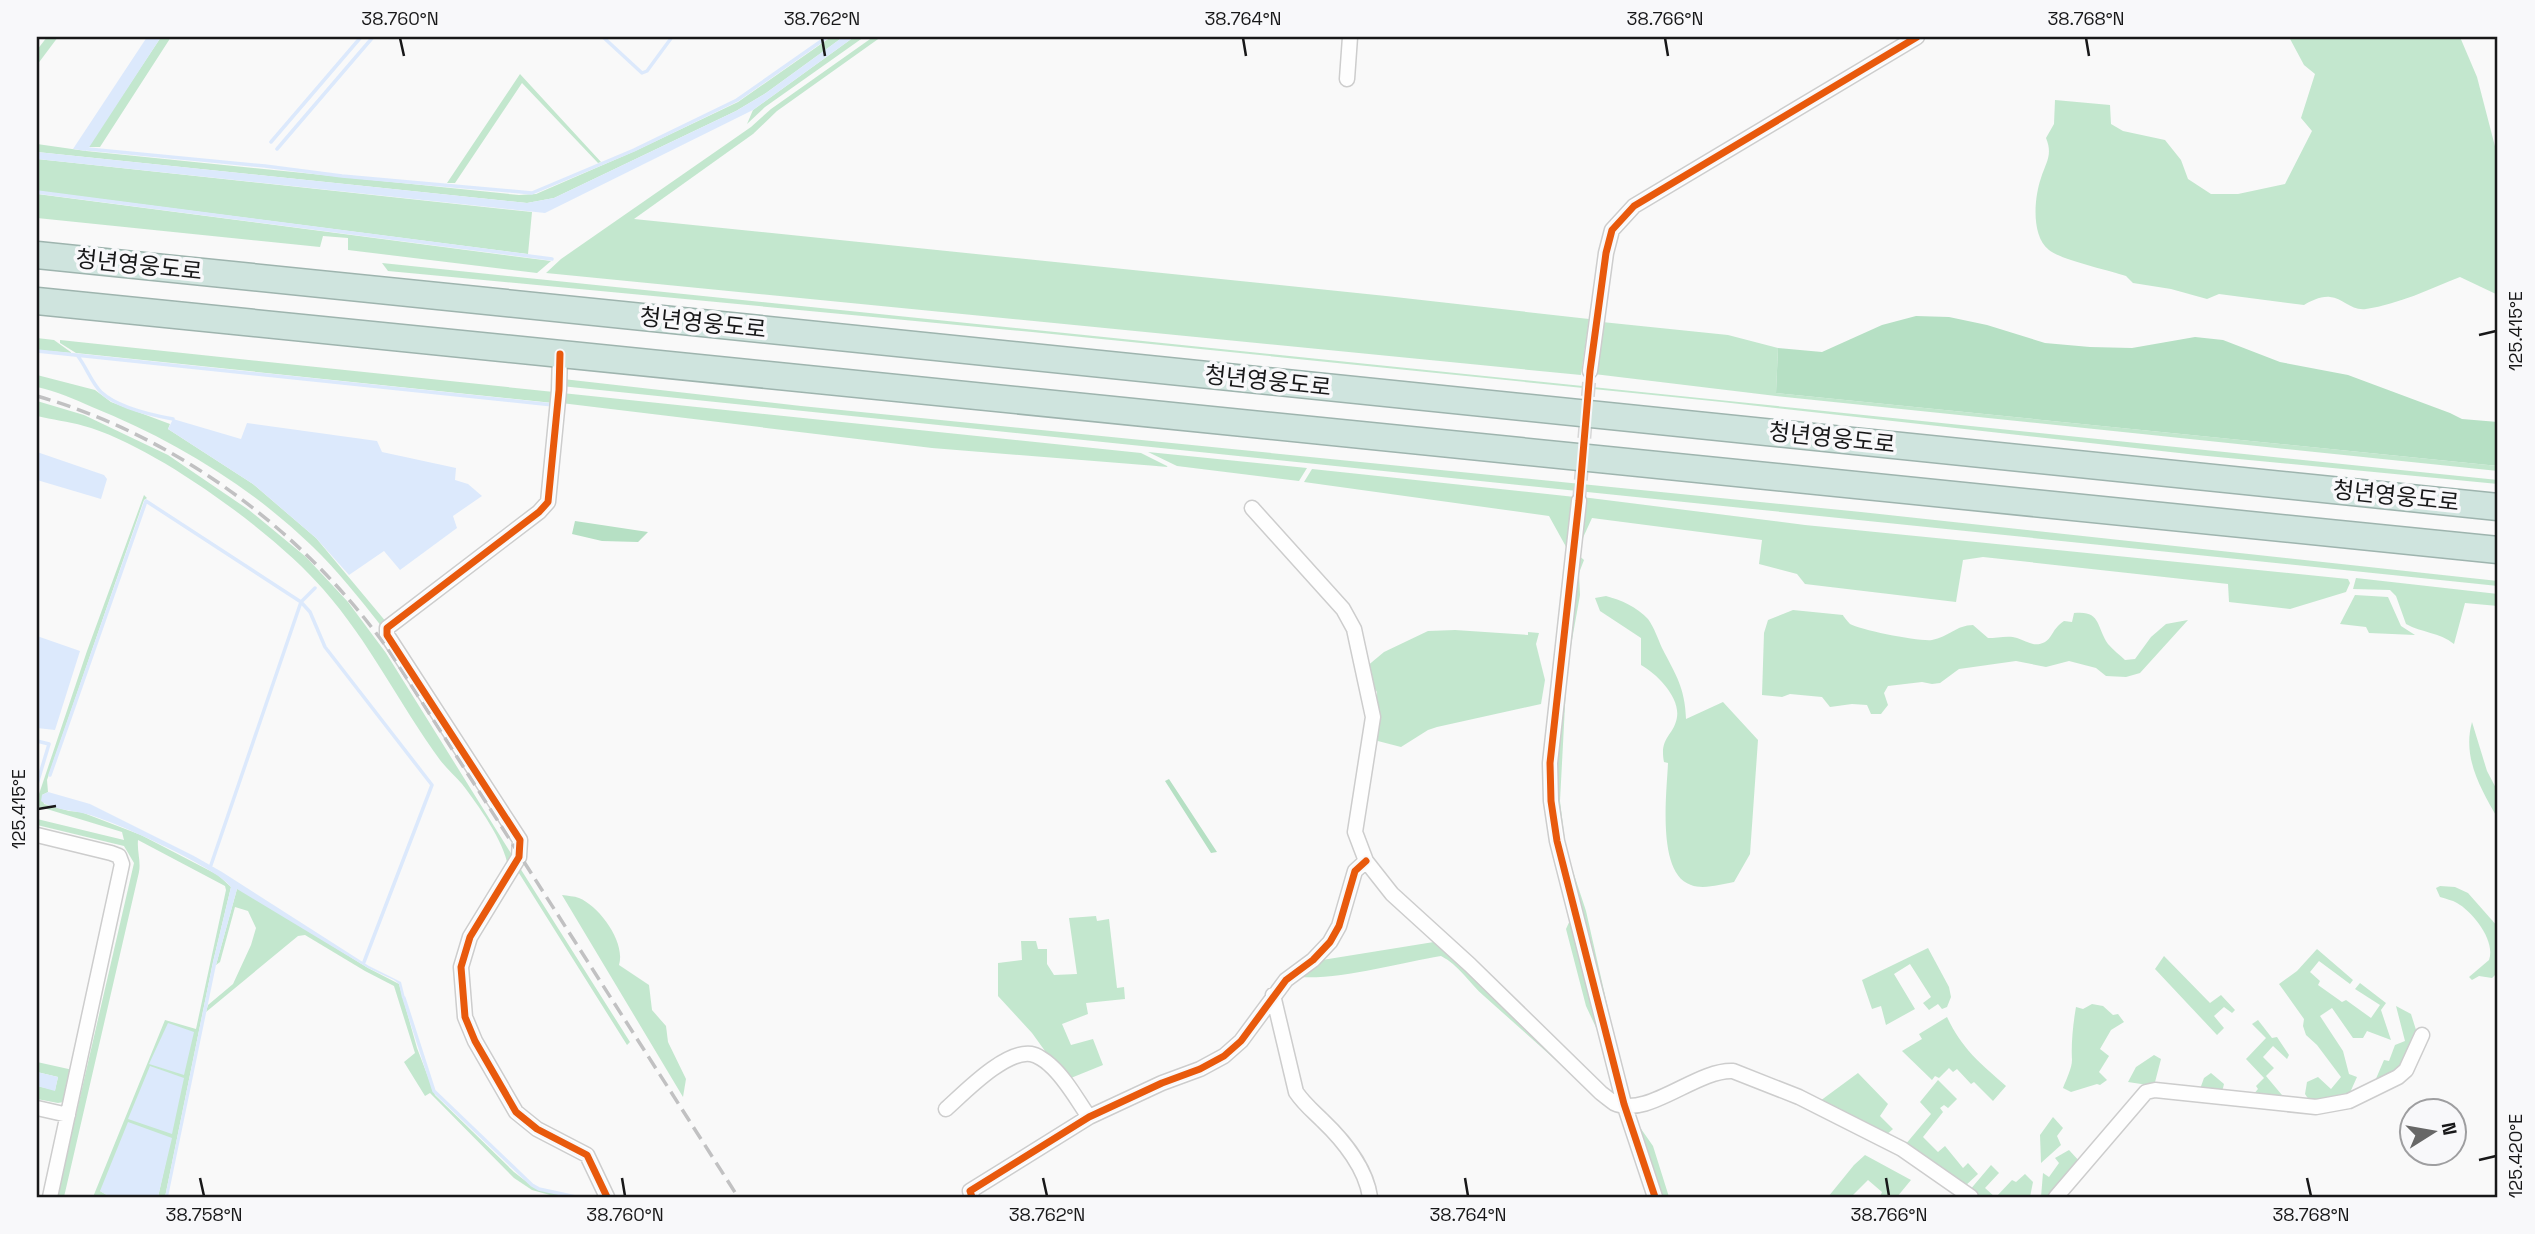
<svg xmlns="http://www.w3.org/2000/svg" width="2535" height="1234" viewBox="0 0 2535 1234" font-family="'Space Grotesk','Noto Sans KR',sans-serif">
	<rect width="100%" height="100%" fill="#f9f9f9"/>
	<path fill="#c3e7ce" d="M47,37H58L37,65V50Z
		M161,37H171L100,147H88Z
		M831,37H843L766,93L736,111L554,198L527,203L37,152V144L86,151L519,195L536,194L635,151L738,102Z
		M854,37H864L765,107L747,124L753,110Z
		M873,37H881L777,111L753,134L634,219L1386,296L1589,319L1581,375L546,273L561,259L751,127L771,109Z
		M2289,37H2460L2477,77L2498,158V295L2460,277C2430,289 2399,304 2366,309C2351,311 2343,298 2330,297C2321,296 2311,301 2304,305L2219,294L2207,299L2171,289L2133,283L2126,276C2108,270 2061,260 2049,250C2031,236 2034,198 2041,178C2046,162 2053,155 2046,138L2054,124L2055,100L2110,105L2111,124L2123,131L2165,140L2181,160L2188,179L2211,194H2238L2285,184L2312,131L2301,118L2315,74L2304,65Z
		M520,74L601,162L598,163L522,83L455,183H447Z
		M37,159L532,212L528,254L37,191Z
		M37,194L551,261L537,273L348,250V238L323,236L320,247L37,218Z
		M382,263L2498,480V484L2197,455L1722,402L1032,332L388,271Z
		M1602,322L1728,335L1778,348L1776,393L2498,466V471L1776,396L1594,374Z
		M37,338L54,340L72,353L37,350Z
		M60,340L554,392L553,403L76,353L60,343Z
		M37,375L95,390L111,402L170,424L168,429L253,484L316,538L387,623L382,627C360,599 338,571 312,546C250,486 172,439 92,407C74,399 56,391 37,387Z
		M563,379L801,406L1861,512L2498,581V586L561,386Z
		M562,393L1141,453L1169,467L932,448L561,403Z
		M37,401L84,415L168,455L249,510L306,557L348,602L386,653L512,855L508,867C504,841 478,805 462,784C455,776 447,769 440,760C400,705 369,641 323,589C276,534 154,445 84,426C68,421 52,420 37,416Z
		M1148,452L1307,468L1299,481L1177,466Z
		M1312,469L1575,497L1570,554L1549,516L1304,482Z
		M144,495L147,498L144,500L47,780L48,792L42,795L44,804L69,811L81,812L141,835L218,875L231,887L213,962L165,1197H158L171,1138L100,1191L110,1197L99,1195L93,1197L165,1020L196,1029L226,890L225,886L138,840C137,852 141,861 139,872L64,1197H57L134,863L124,846L37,825V819L124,840L122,832L37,806V800L87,651Z
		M1582,497L1805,525L2348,579L2350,583L2346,592L2290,609L2229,602L2228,584L1983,557L1963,560L1956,602L1805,584L1797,574L1759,564L1762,540L1592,518L1576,553L1584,560L1579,573L1580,595L1567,668L1560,801L1566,850L1586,911L1614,1035L1609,1037L1559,843L1553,763Z
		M2356,578L2498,594V606L2465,603L2454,644C2439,632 2422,633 2406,624L2396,596L2390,590L2353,589Z
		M2355,595L2388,597L2401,626L2415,635L2369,633L2366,627L2340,624Z
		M1606,596C1621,600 1637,607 1648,619C1654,627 1658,639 1662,648C1676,675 1685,688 1686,719L1723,702L1758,740L1750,854L1734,882C1721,884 1704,890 1691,885C1656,874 1667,791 1668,763L1664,762C1659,737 1674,736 1677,717C1680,697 1657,674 1641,665V638L1600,611L1595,598Z
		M1793,610L1843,615C1843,616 1849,623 1850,624C1860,630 1921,642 1932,640C1948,637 1957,625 1973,625L1988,638C1997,638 2009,635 2017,638C2027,641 2034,648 2045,642C2053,637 2052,629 2064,621L2072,622L2074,613C2101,610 2096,626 2108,644C2113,650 2120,655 2125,660L2135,659L2151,637L2166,624L2188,620L2140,673L2126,677L2106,676L2096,668L2069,661L2046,667L2016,661L1959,669L1940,683L1932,684L1922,682L1888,686L1884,693L1888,705L1881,714H1871L1867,705L1852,704L1830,707L1822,697L1790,694L1782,697L1762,695L1764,633L1768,620Z
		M1455,630L1528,635V632L1539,633L1536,644L1545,680L1541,704L1437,727L1428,730L1401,747L1374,740L1377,692L1372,685L1366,667L1384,652L1428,631Z
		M2472,722L2487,771L2498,792V819C2481,789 2462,758 2472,722Z
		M520,868L630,1042L627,1045L517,870Z
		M2440,886L2455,887L2468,893L2498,927V972L2492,978L2479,976L2472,980L2469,977L2489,960C2496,941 2473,912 2457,903C2452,900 2446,899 2440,897L2436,888Z
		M239,888L368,968L399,984L417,1048L435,1095L514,1172L532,1186L539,1190L572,1197H557L532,1190L514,1178L430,1093L425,1096L404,1062L415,1053L394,986L365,971L305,935L298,936L206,1012L208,1005L233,984L251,945L256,928L248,911L235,907L220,962L216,965L237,889Z
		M562,895C568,896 574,896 579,898C599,906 626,942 619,965L649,985L652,1010L666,1026L668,1042L686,1079L683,1097Z
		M1096,916L1097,921L1109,919L1117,988L1124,987L1125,999L1086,1003L1088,1014L1062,1024L1071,1045L1093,1039L1103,1065L1066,1080L1032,1033L998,996V963L1022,960L1021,941H1036L1038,949H1047V964L1054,975L1077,974L1069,918Z
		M1571,918L1606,1049L1586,1006L1566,929Z
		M1440,941L1608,1102L1603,1105C1565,1067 1524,1032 1484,996C1469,983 1459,965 1441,956C1400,963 1339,980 1299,977L1316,961Z
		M1928,948L1949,987L1951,997L1947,1007L1942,1009L1938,1004L1929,1010L1923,1003L1931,997L1910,964L1894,974L1915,1009L1886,1025L1881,1006L1872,1009L1862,980Z
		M2317,949L2353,980L2350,984L2319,961L2310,972L2320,981L2318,985L2342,1002L2346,1000L2371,1018L2380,1005L2355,989L2360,983L2386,1003L2381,1010L2391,1040L2367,1031L2363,1038H2353L2332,1008L2320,1016L2343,1051L2349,1074L2357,1077L2348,1097L2328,1101L2309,1100L2305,1094L2307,1082L2318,1077L2331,1089L2341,1077L2317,1045L2306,1035L2303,1026L2304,1019L2279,984L2297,971Z
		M2164,956L2210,1003L2221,995L2235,1010L2232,1013L2224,1007L2214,1016L2224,1028L2217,1035L2155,969Z
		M2092,1004L2103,1006L2113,1015L2118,1014L2124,1022L2111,1030L2100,1049L2109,1056L2099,1072L2107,1080L2100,1085L2097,1084L2071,1092L2063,1088C2066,1080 2072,1068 2072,1060C2071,1044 2073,1024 2076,1007L2083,1009Z
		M2396,1006L2411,1014L2417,1033L2399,1070L2375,1081L2384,1060L2389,1061L2395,1045L2405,1041Z
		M1947,1017C1962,1049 1980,1063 2006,1086L1993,1101L1974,1082L1971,1084L1957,1069L1953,1072L1949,1068L1939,1078L1935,1076L1932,1080L1902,1051L1922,1039L1919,1034Z
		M2258,1020L2272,1038L2277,1037L2289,1055L2287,1059L2273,1046L2263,1057L2274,1068L2266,1076L2287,1101L2252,1096L2258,1089L2256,1086L2264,1078L2246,1059L2266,1038L2252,1024Z
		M2154,1055L2161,1059L2154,1086L2128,1082L2136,1067Z
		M37,1062L73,1070L64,1102L58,1103L37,1099V1086L55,1090L58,1077L37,1072Z
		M1858,1073L1888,1104L1880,1116L1893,1129L1885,1136L1820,1101Z
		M2211,1073L2224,1084L2222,1092L2200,1089L2204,1078Z
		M1938,1080L1957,1099L1948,1108L1944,1105L1940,1108L1943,1112L1923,1137L1938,1152L1945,1146L1963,1168L1968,1163L1978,1174L1964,1187L1905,1145L1931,1114L1920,1102Z
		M1630,1113L1653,1146L1669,1197H1659Z
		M2053,1117L2063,1128L2057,1136L2061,1145L2041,1163L2040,1135Z
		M2069,1150L2081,1163L2050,1197H2041L2043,1173L2049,1177L2059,1163L2055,1158Z
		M1865,1155L1911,1180L1897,1197H1880L1882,1192L1868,1180L1851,1197H1828L1854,1165Z
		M1991,1165L1999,1173L1985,1188L1995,1197H1978L1969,1191Z
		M2025,1174L2033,1182L2030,1197H1996L2012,1180L2016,1182Z"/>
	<path fill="#b6e0c4" d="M1916,316L1949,317L1987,325L2045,343L2090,347L2132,348L2195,337L2223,340L2280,362L2348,375L2450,413L2462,419L2498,422V466L1776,393L1778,348L1822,352L1882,325Z
		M575,521L648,532L638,542L602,541L572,534Z
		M1169,779L1217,852L1211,853L1165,781Z"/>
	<path fill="#dce9fc" d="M147,37H161L88,149L86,151L73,149Z
		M843,37H854L753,110L545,213L37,159V152L527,203L554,198L736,111L766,93Z
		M173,419L241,439L247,423L377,441L382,452L456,468L455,480L468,484L482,496L453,516L457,528L400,570L384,551L349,575L316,538L253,484L168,429Z
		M37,452L104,475L107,479L101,499L37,480Z
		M37,636L80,651L55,730L37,728Z
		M48,792L90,804L194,856L222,872L369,966L401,982L405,998H402L399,984L394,980L368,968L237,889L216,965L168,1197H165L213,962L231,887C218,868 106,817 82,813C70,810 51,809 41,801L42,795Z
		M168,1023L194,1032L184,1075L149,1064Z
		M150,1066L184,1078L172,1134L128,1119Z
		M37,1072L58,1077L55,1091L37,1086Z
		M128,1122L172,1138L158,1197H110L100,1191Z"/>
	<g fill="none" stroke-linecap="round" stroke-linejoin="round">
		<path stroke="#dce9fc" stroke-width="3.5" d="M603,37L642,73L647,71L672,37
			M271,142L361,37
			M88,149L265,166L342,176L532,193L634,150L737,100L827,37
			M277,149L373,37
			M37,192L552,259
			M37,351L553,405
			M77,355C86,366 91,382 101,392C118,408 151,415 173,419
			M37,741L49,744L37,784
			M50,775L146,501L301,602L310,612L325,647L432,785L364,962
			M211,865L301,602L315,588
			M404,998L434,1091L532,1185L539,1189L576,1197"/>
		<path stroke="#d7d7d7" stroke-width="14" stroke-dasharray="14 7" stroke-linecap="butt" d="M1579,501L1590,371"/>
		<g stroke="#cdcdcd" stroke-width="17">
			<path id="street" d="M1347,79L1350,37
				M560,354L559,390L548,502L539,512L387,628V635L520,840L519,857L470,937L461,967L465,1017L475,1041L516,1112L537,1129L587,1155L607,1197
				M1590,371L1606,253L1612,230L1634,206L1917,37
				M1579,501L1550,763L1551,801L1557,841L1624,1104L1655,1197
				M1252,508L1343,609L1354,629L1373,717L1355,832L1366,861L1392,894L1470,965L1601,1093C1605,1096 1610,1100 1614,1103C1647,1119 1697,1069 1733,1071L1799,1097L1902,1149L1971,1197
				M37,835L111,853L119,856L122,864L50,1197
				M1273,995L1296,1092C1304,1104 1313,1111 1323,1121C1344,1141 1366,1169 1370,1197
				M37,1108L68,1115
				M946,1109C964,1093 1005,1050 1031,1054C1037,1055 1046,1061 1050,1065C1066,1079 1077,1100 1089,1117
				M972,1197L970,1191L1089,1117L1162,1083L1200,1069L1224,1056L1241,1041L1286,980L1313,960L1330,942L1339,926L1355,871L1366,861
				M2056,1197L2146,1092L2155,1090L2316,1107L2349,1101L2398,1077L2406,1070L2422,1035"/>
		</g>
		<g stroke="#9eb4ae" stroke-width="29">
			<path id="highway" d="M37,255L2498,507
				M37,301L2498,550"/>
		</g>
		<use href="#street" stroke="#fefefe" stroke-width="14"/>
		<use href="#highway" stroke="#cfe4de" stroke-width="26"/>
		<path stroke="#c1c1c2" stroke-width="3.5" stroke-dasharray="14 7" stroke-linecap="butt" d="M37,396C179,437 305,532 390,652L738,1197"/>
		<g stroke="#f8f8fa" stroke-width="11">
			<path id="cycleway" d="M560,354L559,390L548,502L539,512L387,628V635L520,840L519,857L470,937L461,967L465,1017L475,1041L516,1112L537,1129L587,1155L607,1197
				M972,1197L970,1191L1089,1117L1162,1083L1200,1069L1224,1056L1241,1041L1286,980L1313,960L1330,942L1339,926L1355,871L1366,861
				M1655,1197L1624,1104L1557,841L1551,801L1550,763L1579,501L1590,371L1606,253L1612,230L1634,206L1917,37"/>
		</g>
		<use href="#cycleway" stroke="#e8590c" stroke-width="7"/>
	</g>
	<path fill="none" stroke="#181819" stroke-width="2.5" d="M400,38L404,56M822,38L825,56M1243,38L1246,56M1665,38L1668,56M2086,38L2089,56M2479,335L2496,331M38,809L56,806M2479,1160L2496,1156M200,1178L204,1196M622,1178L625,1196M1043,1178L1047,1196M1465,1178L1468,1196M1886,1178L1889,1196M2307,1178L2311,1196"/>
	<g text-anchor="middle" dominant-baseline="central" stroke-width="7" stroke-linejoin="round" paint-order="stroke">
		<g font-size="23" fill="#181819" stroke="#f8f8fa">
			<text transform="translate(139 265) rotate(6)">청년영웅도로</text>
			<text transform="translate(703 323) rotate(6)">청년영웅도로</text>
			<text transform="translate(1268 381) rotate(6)">청년영웅도로</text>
			<text transform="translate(1832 438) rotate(6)">청년영웅도로</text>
			<text transform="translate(2396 496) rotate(6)">청년영웅도로</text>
		</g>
	</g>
	<rect width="2535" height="1234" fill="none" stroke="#f8f8fa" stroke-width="77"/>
	<g transform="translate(2433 1132) rotate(79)"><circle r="33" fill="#f8f8fa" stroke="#9e9ea0" stroke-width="2"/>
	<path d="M0-5L12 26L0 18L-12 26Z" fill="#676767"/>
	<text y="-10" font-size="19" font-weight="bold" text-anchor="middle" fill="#181819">N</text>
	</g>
	<rect x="38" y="38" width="2458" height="1158" fill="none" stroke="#181819" stroke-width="2.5"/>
	<g font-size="18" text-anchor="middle" fill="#181819">
		<text x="400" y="25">38.760°N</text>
		<text x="822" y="25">38.762°N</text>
		<text x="1243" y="25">38.764°N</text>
		<text x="1665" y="25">38.766°N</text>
		<text x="2086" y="25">38.768°N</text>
		<text transform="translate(2516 331) rotate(-90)" y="6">125.415°E</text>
		<text transform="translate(19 809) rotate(-90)" y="6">125.415°E</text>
		<text transform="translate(2516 1156) rotate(-90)" y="6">125.420°E</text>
		<text x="204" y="1221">38.758°N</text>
		<text x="625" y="1221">38.760°N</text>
		<text x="1047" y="1221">38.762°N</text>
		<text x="1468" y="1221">38.764°N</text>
		<text x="1889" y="1221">38.766°N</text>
		<text x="2311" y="1221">38.768°N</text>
	</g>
</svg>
